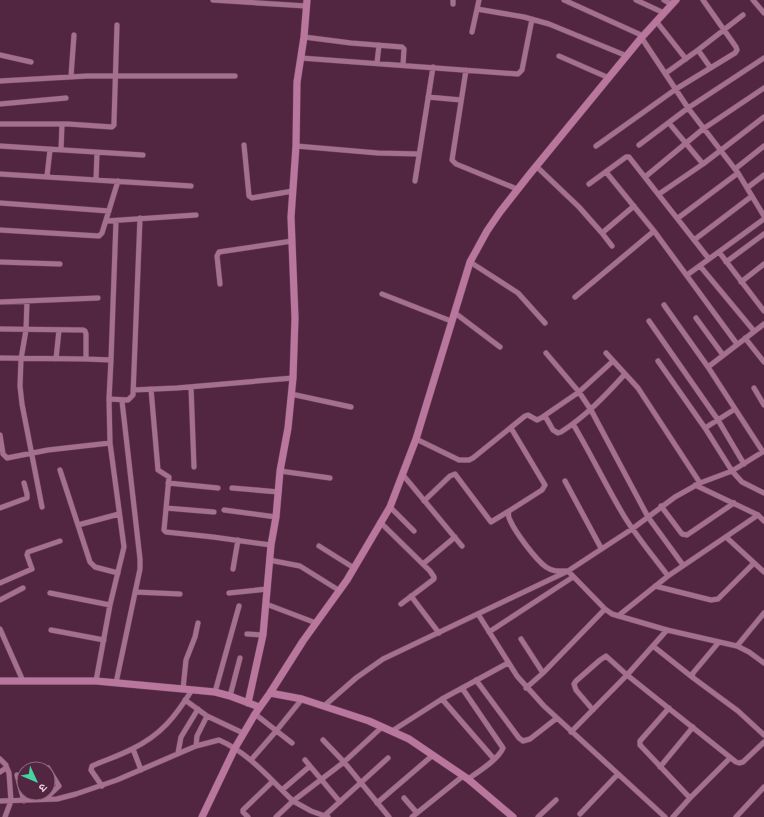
<svg xmlns="http://www.w3.org/2000/svg" width="764" height="817" viewBox="0 0 764 817" font-family="Mulish,'Noto Sans Devanagari',sans-serif">
	<rect width="100%" height="100%" fill="#522541"/>
	<g fill="none" stroke-linecap="round" stroke-linejoin="round">
		<g stroke="#69425a" stroke-width="6">
			<path id="street" d="M213,0L306,6
				M564,0L639,34L688,108L738,173L764,216
				M636,0L664,13
				M664,0L671,4
				M753,0L764,13
				M453,4V0
				M477,9L524,17L549,24L627,56
				M656,21L686,59
				M472,32L479,0
				M304,37L351,43L402,47L404,49L403,65
				M698,50L710,67
				M0,55L31,62
				M559,56L609,78
				M301,58L518,74L522,70L532,19
				M377,63L379,45
				M466,70L452,160L456,164L517,189
				M666,73L698,50L743,15
				M71,76L74,35
				M0,81L87,76H235
				M428,97L461,100
				M0,104L66,98
				M669,123L703,164
				M0,124H68L112,127L114,125V122L117,25
				M244,145L249,196L252,198L293,191
				M639,145L688,108L764,58
				M0,146L143,155
				M296,146L378,153L419,154
				M596,146L676,89L735,53L737,50L736,47L703,0
				M61,150L62,124
				M536,166L579,207L602,233
				M735,169L764,146
				M606,172L654,231L737,344
				M0,174L191,186
				M47,176L50,150
				M645,177L703,129L764,88
				M96,180L97,153
				M415,181L433,67
				M589,184L626,157H629L709,259
				M747,188L764,175
				M659,194L703,164L764,117
				M0,203L109,211
				M678,218L738,173
				M106,221L196,215
				M0,230L99,236L102,233L118,181
				M694,240L752,196
				M612,246L602,233L634,206
				M719,252L764,311
				M0,262L60,264
				M470,262L518,293L545,323
				M726,262L764,234
				M700,266L754,331
				M687,275L764,219
				M741,282L764,264
				M220,284L217,256L219,252L292,241
				M382,294L451,321
				M575,297L654,231
				M27,301L26,330L21,359L20,386L22,404L42,507
				M0,302L98,298
				M664,305L708,367L763,452
				M455,313L500,347
				M696,318L723,355
				M649,321L718,420L744,464
				M0,329L83,330L85,331L86,334V359
				M745,338L764,362
				M546,353L579,392L591,410L648,517L683,565
				M606,353L638,388L700,483
				M0,358L86,359L111,360
				M56,359L59,330
				M658,361L705,428L732,471L742,482L764,493
				M708,367L764,324
				M191,387L194,467
				M754,388L764,405
				M151,389L158,470L169,477L164,530L166,532L213,537L271,545
				M133,390L177,388L293,378
				M291,394L351,407
				M109,399L128,400L133,395L140,218
				M545,416L553,430L558,433L561,432C586,416 605,396 625,374
				M573,424C591,454 606,486 624,516C637,537 653,556 668,576
				M511,428L545,485L542,490L509,511C508,515 508,517 510,520C515,532 536,560 546,567C553,572 560,571 568,571L605,609L612,614L667,630L737,646L749,652L764,663
				M705,428L735,409
				M0,435L3,454L7,458L48,450L110,443
				M416,439L459,460H469L473,458L525,416L528,415L537,420L541,418L579,392L613,361
				M60,470L90,562L95,567L118,573
				M280,471L330,478
				M403,475L462,546
				M565,481L601,548
				M168,483L218,488
				M695,485L758,515L764,521
				M232,488L279,492
				M424,501L450,476L455,474L491,522L509,511
				M661,506L682,534L687,535L734,503
				M390,507L414,531
				M0,508L27,498V494L24,483
				M166,508L214,512
				M224,510L276,517
				M380,522L430,571L434,577V579L401,604
				M78,525L119,514
				M726,537L764,572
				M319,546L354,568
				M269,560L300,566L340,591
				M423,564L455,537
				M233,569L238,540
				M0,583L32,569L27,555L28,552L60,541
				M655,586L711,600L718,599L754,563
				M135,592L180,594
				M50,593L110,605
				M229,593L267,589
				M411,596L439,633
				M0,600L23,588
				M266,604L316,623
				M478,614L517,676L544,706L665,817
				M618,616L668,576L758,515
				M0,629L23,681
				M51,630L104,640
				M489,632L573,577
				M247,634L263,635
				M521,639L543,673
				M719,642L693,673L692,677L738,711L764,735
				M653,646L692,677
				M737,646L764,613
				M476,680L519,738L523,741L530,739L557,718
				M96,681L110,605L124,547L110,443L109,399L111,360L116,221
				M116,683L140,569V559L122,401
				M462,688L503,748C499,759 478,772 468,779
				M526,688L543,673L605,609
				M183,689L186,660L195,637L198,623
				M215,692L239,606
				M230,696L240,658
				M442,699L494,759
				M185,700L207,716L243,733
				M324,706L356,678L383,659L568,571L632,529L675,497L700,483L732,471L764,451
				M669,708L640,741V745L690,798
				M593,710L576,690L574,684L576,681L600,660L606,656L627,675L736,762L739,763L743,762L764,742
				M255,714L292,743
				M392,731L442,699L508,663
				M571,732L627,675L667,630
				M323,740L344,762L389,817
				M196,746L197,736L207,716
				M133,749L141,770
				M178,753L181,737L198,709
				M0,759L6,765V768L0,772
				M251,760L277,730L302,699
				M305,760L340,802
				M660,767L693,727
				M17,775L24,801
				M102,786L91,770L92,766C105,760 119,756 132,749C161,735 175,717 192,690
				M282,790L310,766
				M404,798L417,813
				M45,799L59,786L48,768
				M0,801L57,799L76,794L117,780L196,746L219,740C249,753 270,779 293,801L311,811L328,817
				M377,803L433,755
				M580,814L618,774
				M5,817L11,801L9,773L6,766
				M248,817L243,812V810L273,781
				M276,817L293,801L344,762L382,727
				M323,817L388,758
				M412,817L463,776
				M538,817L556,800
				M673,817L690,798L730,758
				M736,817L764,787"/>
		</g>
		<g stroke="#69425a" stroke-width="8">
			<path id="secondary" d="M0,681H96L183,689L215,692L230,696L259,707
				M270,693L302,699L369,721L409,739L468,779L513,817
				M248,703L263,635L271,545L276,517L280,471L288,428L293,378L295,318L291,217L296,146L297,82L304,37L307,0
				M202,817L235,748L255,714L270,693L303,641L347,580L390,507L416,439L470,262L487,231L500,212L529,175L642,37L676,0"/>
		</g>
		<use href="#street" stroke="#a4708e" stroke-width="5"/>
		<use href="#secondary" stroke="#ba779e" stroke-width="7"/>
	</g>
	<g transform="translate(36 781) rotate(134)"><circle r="19" fill="#522541" stroke="#906980"/>
	<path d="M0-3L7 15L0 10L-7 15Z" fill="#45d49f"/>
	<text y="-6" font-size="11" font-weight="bold" text-anchor="middle" fill="#eccfde">उ</text>
	</g>
</svg>
